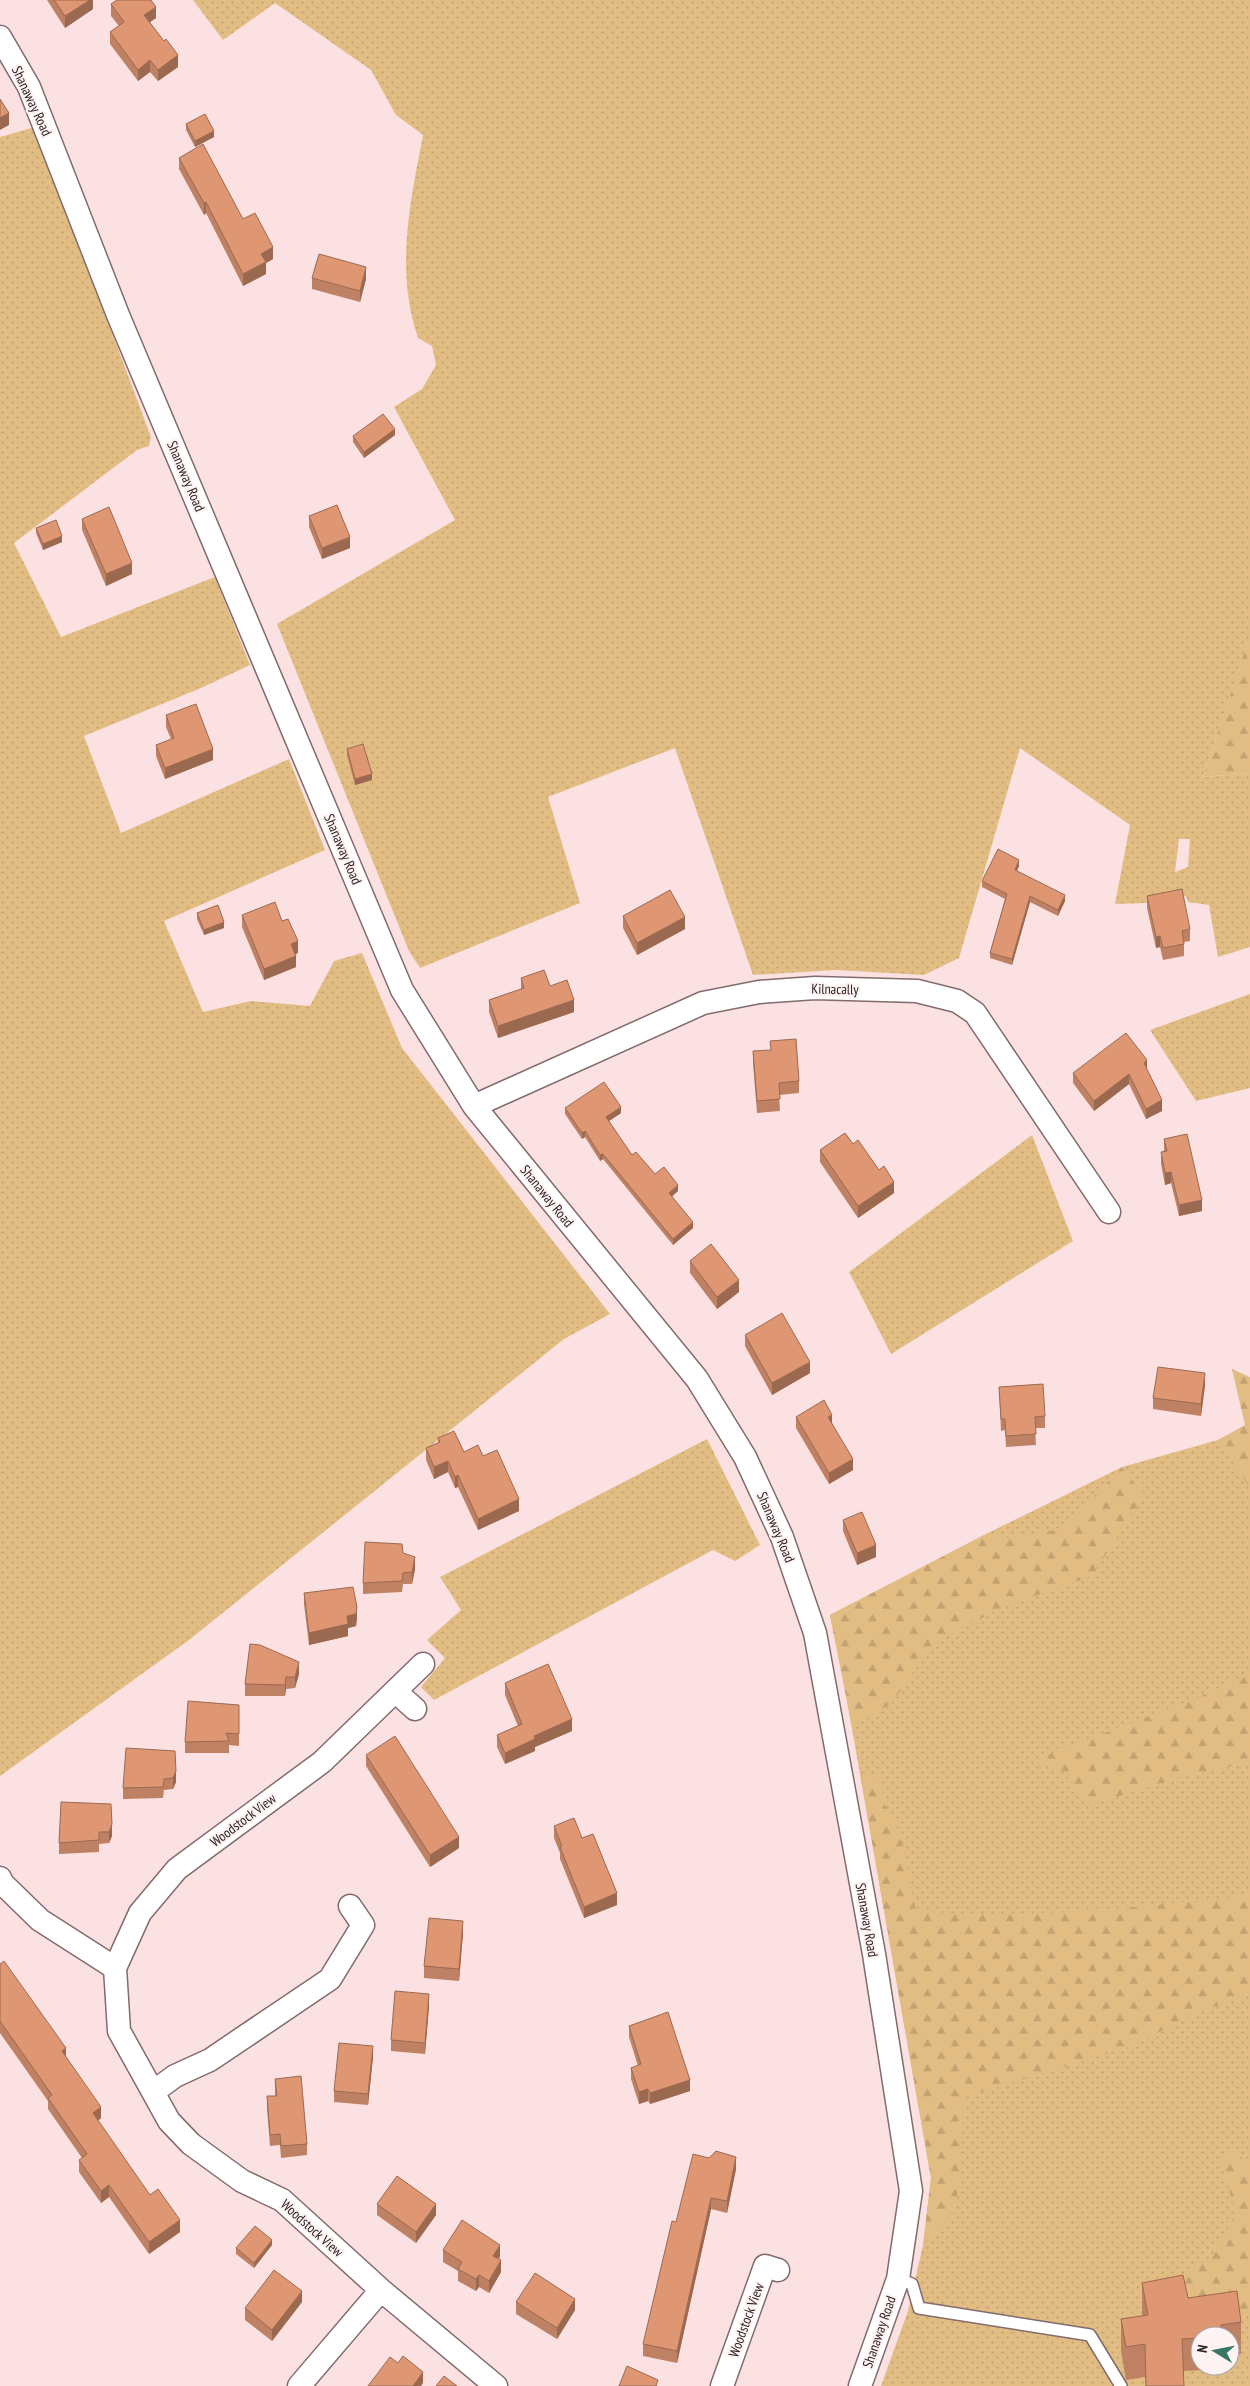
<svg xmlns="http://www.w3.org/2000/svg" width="1250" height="2386" viewBox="0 0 1250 2386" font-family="'PT Sans Narrow',sans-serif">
	<defs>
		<pattern id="grass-dots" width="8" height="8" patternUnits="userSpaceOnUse" patternTransform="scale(1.25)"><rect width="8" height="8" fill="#e2bd83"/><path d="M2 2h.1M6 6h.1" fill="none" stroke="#c2a271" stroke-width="1.8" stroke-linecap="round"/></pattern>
		<pattern id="forest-firs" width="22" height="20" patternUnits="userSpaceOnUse" patternTransform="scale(1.25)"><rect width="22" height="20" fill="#e2bd83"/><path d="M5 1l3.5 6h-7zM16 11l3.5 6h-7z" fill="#c2a271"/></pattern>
	</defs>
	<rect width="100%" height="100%" fill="#fce1e2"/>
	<path fill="url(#grass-dots)" fill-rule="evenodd" d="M193,0H1250V636L1203,777L1250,773V947L1218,957L1209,905L1188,902L1186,896L1146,903L1115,904L1130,825L1020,748L959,958L924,975L836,970L753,975L675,748L548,797L580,903L420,968L409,951L277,624L455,520L394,407L422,389L436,365L432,346L418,338C395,270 410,203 423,135L396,115L371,70L275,3L223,40ZM1179,839H1190L1188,867L1175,872Z
		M35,127L151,437L149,446L137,450L14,543L61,637L215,577L250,665L201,688L84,736L121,833L289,759L325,850L164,921L203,1012L251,1001L310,1006L334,961L362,953L402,1048L610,1314L564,1339L189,1640L0,1776V137Z
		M1250,994V1088L1196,1101L1150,1030Z
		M1032,1135L1073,1241L891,1354L849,1272Z
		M1250,1423V2386H881L908,2311L923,2245L931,2178L845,1689L830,1615L988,1533L1122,1467L1218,1440ZM1200,2336H1230V2366H1200Z
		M707,1439L760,1545L735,1561L713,1550L434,1700L421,1687L445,1658L427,1640L461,1610L440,1577Z"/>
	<path fill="url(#forest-firs)" d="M1250,635V773L1203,777Z
		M1232,1369L1250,1377V1488L1218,1440L1245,1425Z
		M1122,1467L1144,1495L1092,1576L1003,1607L932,1644L892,1703L852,1727L830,1615L988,1533L1006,1538L1063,1529Z
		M1250,1675V1766L1243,1764L1180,1777L1088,1806L1065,1772L1031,1761L1192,1700Z
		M860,1773L881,1778L884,1803L901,1836L916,1911C1028,1920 1139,1907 1250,1895V1994L1200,2012L1131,2046L965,2097L956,2209L923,2245L931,2178Z
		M1235,2151L1250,2167V2316L1214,2304L1189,2300L1175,2282L1212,2256L1236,2214L1219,2155Z"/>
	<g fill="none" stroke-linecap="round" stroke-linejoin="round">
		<g stroke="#826b6c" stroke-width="14">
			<path id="service" d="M898,2279L912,2284L919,2308L1090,2335L1121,2386"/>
		</g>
		<g stroke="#826b6c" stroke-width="25">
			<path id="minor" d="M0,37L29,87L118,315L402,990L474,1106L697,1379L745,1457L782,1537L815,1633L874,1954L911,2191L898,2279L860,2386
				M474,1106L703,1003L759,992L815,988L917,991L957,1001L975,1013L1109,1212
				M395,1691L415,1709
				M0,1878L3,1884L40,1920L115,1968L140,1913L177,1869L322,1762L423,1664
				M350,1906L363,1925L330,1979L210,2060L175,2076L153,2092L169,2121L191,2144L242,2181L282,2200L381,2290L496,2386
				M115,1968L119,2031L153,2092
				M299,2386L381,2290
				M722,2386L765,2266L778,2270"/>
		</g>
		<use href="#service" stroke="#fff" stroke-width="11"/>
		<use href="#minor" stroke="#fff" stroke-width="22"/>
	</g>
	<path fill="#bf8163" d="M47,0H93V9L65,28Z
		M111,4L156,18L150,22L178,67L158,81L150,72L138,81L110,44V32L119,26L111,16Z
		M186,124L214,137L195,147L186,130Z
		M179,158L243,219L273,259L266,263V274L243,286L206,213L204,215L179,169Z
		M312,278L366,279L360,302L312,289Z
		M395,435L364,458L353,442V436Z
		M309,516L350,548L322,559L309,527Z
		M82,519L132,574L106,586L82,530Z
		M36,528L62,542L43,550L36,533Z
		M166,715L213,760L165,779L156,756V745L171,739L166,727Z
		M347,749L372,780L355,785L347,755Z
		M1019,866L1017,871L1065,901L1058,916L1030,902L1012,965L990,958V953L1005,899L982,887V881Z
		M1147,896L1190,929V941L1184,942V956L1163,960L1160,947L1156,948L1147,908Z
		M197,913L224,928L204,935L197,919Z
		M242,915L282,921L298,953L295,954L296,967L264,980L242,927Z
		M623,916L685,929L637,955L623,928Z
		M521,978L550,986L574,1012L498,1038L489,1012V1000L521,989Z
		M753,1051L799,1081V1093L779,1095L780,1111L757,1113L753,1063Z
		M1147,1070L1162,1111L1146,1119L1129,1084L1094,1111L1073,1083V1073Z
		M565,1108L621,1113L609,1121L632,1155L655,1174L678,1191L672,1196L693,1228L673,1245L603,1159L600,1161L585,1137L582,1139L565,1114Z
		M1164,1139L1202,1211L1179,1216L1171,1183L1165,1185L1161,1164V1152H1164Z
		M853,1144L894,1193L858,1218L820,1162V1150Z
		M690,1261L739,1292L717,1309L690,1273Z
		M745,1335L810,1373L772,1395L745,1346Z
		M1205,1385L1201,1416L1153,1409V1398Z
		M999,1387L1045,1416V1428H1035L1036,1445L1006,1447L1005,1430L1001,1431Z
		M796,1417L832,1423L853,1470L829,1484L796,1428Z
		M438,1438L464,1452L483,1456L519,1511L478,1530L458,1487L455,1488L448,1472L434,1479L426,1460V1448L438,1443Z
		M843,1520L876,1557L857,1565L843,1531Z
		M415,1569L412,1584H403L402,1592L363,1594V1583Z
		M304,1593L357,1618L356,1626L348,1628V1636L309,1645L304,1604Z
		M299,1674L295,1688L286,1689L285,1696H245V1684Z
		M505,1683L572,1731L535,1747V1751L505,1764L497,1747V1735L518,1726L505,1695Z
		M239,1705V1746L229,1745V1753H185V1742Z
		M175,1751L176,1782L173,1789L164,1790L163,1798L123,1799V1788Z
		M366,1755L459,1848L430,1867L366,1766Z
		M111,1804L112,1836L109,1843L99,1844V1852L59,1854V1843Z
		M554,1826L582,1838L617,1905L584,1918L560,1859V1853L554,1838Z
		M463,1933L459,1981L424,1978V1966Z
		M0,1964L66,2057L101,2118L98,2121L150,2195L180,2232L149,2254L109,2197L101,2203L79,2172V2160L82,2158L48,2109V2101L0,2033Z
		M429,2006L425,2054L391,2051V2040Z
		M629,2026L690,2091L650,2104L648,2101L639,2104L631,2079V2068L638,2066L629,2037Z
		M373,2057L368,2105L334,2102V2091Z
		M275,2079L307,2144V2155L281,2158L280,2145L270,2146L267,2108V2096H275Z
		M736,2169L727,2213L711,2209L677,2363L643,2356V2344L676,2222Z
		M377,2204L436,2215L416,2243L377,2215Z
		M272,2245L254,2268L236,2254V2248Z
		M443,2250L500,2256L499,2259L501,2272L489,2293L479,2287L476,2291L458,2281V2271L443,2262Z
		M1142,2283L1188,2298L1241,2322V2354L1230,2356V2336H1200V2366H1222V2369L1183,2371L1184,2386H1146L1145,2377L1126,2380L1121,2351V2319L1142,2316Z
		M302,2302L272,2341L245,2320V2308Z
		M516,2302L575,2310L557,2339L516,2314Z"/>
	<path fill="#9b6950" d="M90,0H93V9L65,28V16Z
		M156,7V18L144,26V15Z
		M178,55V67L158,81V70Z
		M150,60V72L138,81V70Z
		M9,113V125L0,130V118Z
		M214,131V137L195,147V141Z
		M206,202V213L204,215V203Z
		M273,247V259L266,263V274L243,286V274L261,254Z
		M366,267V279L360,302V291Z
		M395,429V435L364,458V452Z
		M62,536V542L43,550V544Z
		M350,537V548L322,559V548Z
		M132,563V574L106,586V574Z
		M213,749V760L165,779V768Z
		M372,774V780L355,785V779Z
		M1019,860V866L1015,875V870Z
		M1065,895V901L1058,916V910Z
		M1030,896V902L1012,965V959Z
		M685,917V929L637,955V943Z
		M224,922V928L204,935V930Z
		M1160,936V947L1156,948V937Z
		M298,941V953L291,956V944Z
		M296,956V967L264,980V969Z
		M574,1000V1012L498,1038V1026Z
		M1147,1060V1071L1144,1063Z
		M1129,1074V1084L1094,1111V1101Z
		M1162,1100V1111L1146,1119V1109Z
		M621,1107V1113L606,1123V1117Z
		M585,1131V1137L582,1139V1133Z
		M603,1154V1159L600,1161V1155Z
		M1171,1172V1183L1165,1185V1173Z
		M894,1182V1193L858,1218V1206Z
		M678,1185V1191L669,1199V1193Z
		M1202,1200V1211L1179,1216V1205Z
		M693,1222V1228L673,1245V1239Z
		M739,1280V1292L717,1309V1297Z
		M810,1362V1373L772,1395V1383Z
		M1205,1373V1385L1201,1416V1404Z
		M832,1415V1426L828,1417Z
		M853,1459V1470L829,1484V1473Z
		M448,1461V1472L434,1479V1467Z
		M458,1475V1487L455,1488V1477Z
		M519,1499V1511L478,1530V1519Z
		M876,1545V1557L857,1565V1553Z
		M415,1557V1569L412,1584V1572Z
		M357,1607V1618L356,1626L348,1628V1636L309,1645V1633L347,1616Z
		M299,1662V1674L295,1688V1677Z
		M286,1677V1689L285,1696V1685Z
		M572,1719V1731L535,1747V1751L505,1764V1753L534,1736Z
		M176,1771V1782L173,1789V1778Z
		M112,1824V1836L109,1843V1832Z
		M459,1837V1848L430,1867V1855Z
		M617,1893V1905L584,1918V1907Z
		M463,1921V1933L459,1981V1969Z
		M429,1994V2006L425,2054V2043Z
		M373,2046V2057L368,2105V2094Z
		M66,2048V2059L62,2051Z
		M690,2080V2091L650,2104V2093Z
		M648,2089V2101L639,2104V2092Z
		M101,2107V2118L93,2124V2113Z
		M736,2157V2169L727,2213V2201Z
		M109,2185V2197L101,2203V2191Z
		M711,2198V2209L677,2363V2351Z
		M436,2204V2215L416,2243V2232Z
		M180,2220V2232L149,2254V2242Z
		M272,2240V2245L254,2268V2263Z
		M500,2245V2256L493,2267V2256Z
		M501,2260V2272L489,2293V2281Z
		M479,2275V2287L476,2291V2279Z
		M302,2291V2302L272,2341V2330Z
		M575,2299V2310L557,2339V2328Z
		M423,2372V2383L421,2386H413Z"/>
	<path fill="#de9673" stroke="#9b6950" d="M54,0H90L65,16Z
		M117,0H151L156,7L144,15L164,41L166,39L178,55L158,70L150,60L138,70L110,32L124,22L111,4Z
		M0,99L9,113L0,118Z
		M205,114L214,131L195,141L186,124Z
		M203,144L243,219L255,213L273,247L261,254L266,262L243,274L206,202L204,203L179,158Z
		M319,254L366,267L360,291L312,278Z
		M383,414L395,429L364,452L353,436Z
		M337,505L350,537L322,548L309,516Z
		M109,507L132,563L106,574L82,519Z
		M56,520L62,536L43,544L36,528Z
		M196,704L213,749L165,768L156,745L174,738L166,715Z
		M363,744L372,774L355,779L347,749Z
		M998,849L1019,860L1015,870L1065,895L1058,910L1030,896L1012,959L990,953L1007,894L982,881Z
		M1182,889L1190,929L1182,931L1184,944L1163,948L1160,936L1156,937L1147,896Z
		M670,890L685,917L637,943L623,916Z
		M275,902L282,921L288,919L298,941L291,944L296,956L264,969L242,915Z
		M218,905L224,922L204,930L197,913Z
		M544,970L550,986L567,980L574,1000L498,1026L489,1000L524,988L521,978Z
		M1126,1033L1147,1060L1144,1063L1162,1100L1146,1109L1129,1074L1094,1101L1073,1073Z
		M796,1039L799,1081L779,1083L780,1099L757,1101L753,1051L771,1050L770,1041Z
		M604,1082L621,1107L606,1117L632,1155L636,1152L655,1174L664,1167L678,1185L669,1193L693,1222L673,1239L603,1154L600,1155L585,1131L582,1133L565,1108Z
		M845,1133L853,1144L858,1140L879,1170L884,1166L894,1182L858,1206L820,1150Z
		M1187,1134L1202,1200L1179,1205L1171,1172L1165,1173L1161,1152L1167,1151L1164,1139Z
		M711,1244L739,1280L717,1297L690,1261Z
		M782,1313L810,1362L772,1383L745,1335Z
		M1158,1367L1205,1373L1201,1404L1153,1398Z
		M1043,1384L1045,1416L1035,1417L1036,1434L1006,1436L1005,1419H1001L999,1387Z
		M824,1400L832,1415L828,1417L853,1459L829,1473L796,1417Z
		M454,1431L464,1452L478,1445L483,1456L497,1450L519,1499L478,1519L458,1475L455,1477L448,1461L434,1467L426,1448L440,1442L438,1438Z
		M862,1512L876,1545L857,1553L843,1520Z
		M365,1542L402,1544L403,1553L415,1557L412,1572L403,1573L402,1581L363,1583Z
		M353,1587L357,1607L356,1614L347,1616L348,1624L309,1633L304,1593Z
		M250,1644L260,1645L299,1662L295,1677H286L285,1685L245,1684Z
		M548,1664L572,1719L534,1736L535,1739L505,1753L497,1735L522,1724L505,1683Z
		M188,1701L239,1705V1734L226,1733L229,1741L185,1742Z
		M395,1736L459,1837L430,1855L366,1755Z
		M126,1748L175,1751L176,1771L173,1778L164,1779L163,1787L123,1788Z
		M61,1802L111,1804L112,1824L109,1832H99V1840L59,1843Z
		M574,1818L582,1838L593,1834L617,1893L584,1907L560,1847L562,1846L554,1826Z
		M429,1918L463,1921L459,1969L424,1966Z
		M4,1961L66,2048L62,2051L101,2107L93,2113L150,2195L158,2189L180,2220L149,2242L109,2185L101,2191L79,2160L87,2154L48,2098L52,2095L0,2021V1964Z
		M395,1991L429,1994L425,2043L391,2040Z
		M668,2012L690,2080L650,2093L648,2089L639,2092L631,2068L641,2064L629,2026Z
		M339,2043L373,2046L368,2094L334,2091Z
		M301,2076L307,2144L281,2146L280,2134L270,2135L267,2096H277L275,2079Z
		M716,2151L736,2157L727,2201L711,2198L677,2351L643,2344L672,2221L676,2222L693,2154L709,2158Z
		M397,2176L436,2204L416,2232L377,2204Z
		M462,2220L500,2245L493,2256L501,2260L489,2281L479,2275L476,2279L458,2269L462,2262L443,2250Z
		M255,2226L272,2240L254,2263L236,2248Z
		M274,2270L302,2291L272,2330L245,2308Z
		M535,2273L575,2299L557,2328L516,2302Z
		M1183,2275L1188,2298L1237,2291L1241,2322L1221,2325V2336H1200V2338L1182,2339L1184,2386H1146L1145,2344L1126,2347L1121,2319L1148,2315L1142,2283Z
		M403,2356L423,2372L413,2386H368L390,2357L398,2363Z
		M627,2366L658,2380L656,2386H619Z
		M444,2376L457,2386H436Z"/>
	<g text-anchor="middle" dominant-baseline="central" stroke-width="4.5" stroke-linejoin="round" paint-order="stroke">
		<g font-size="14" fill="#2d2324" stroke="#fef3f3">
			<text transform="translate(32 101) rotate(65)">Shanaway Road</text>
			<text transform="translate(186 476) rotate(67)">Shanaway Road</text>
			<text transform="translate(343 849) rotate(67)">Shanaway Road</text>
			<text transform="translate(835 989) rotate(1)">Kilnacally</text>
			<text transform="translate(547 1196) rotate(51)">Shanaway Road</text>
			<text transform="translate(776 1527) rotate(67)">Shanaway Road</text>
			<text transform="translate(243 1820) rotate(-37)">Woodstock View</text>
			<text transform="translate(867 1920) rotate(80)">Shanaway Road</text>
			<text transform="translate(312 2228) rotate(42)">Woodstock View</text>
			<text transform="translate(746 2320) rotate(-70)">Woodstock View</text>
			<text transform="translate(879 2332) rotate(-71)">Shanaway Road</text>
		</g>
	</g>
	<g transform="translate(1215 2351) rotate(280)"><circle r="24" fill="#fef3f3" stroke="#aaa0a0"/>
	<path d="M0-4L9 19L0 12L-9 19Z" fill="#397765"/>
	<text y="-8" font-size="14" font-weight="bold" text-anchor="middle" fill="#2d2324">N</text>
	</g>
</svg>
